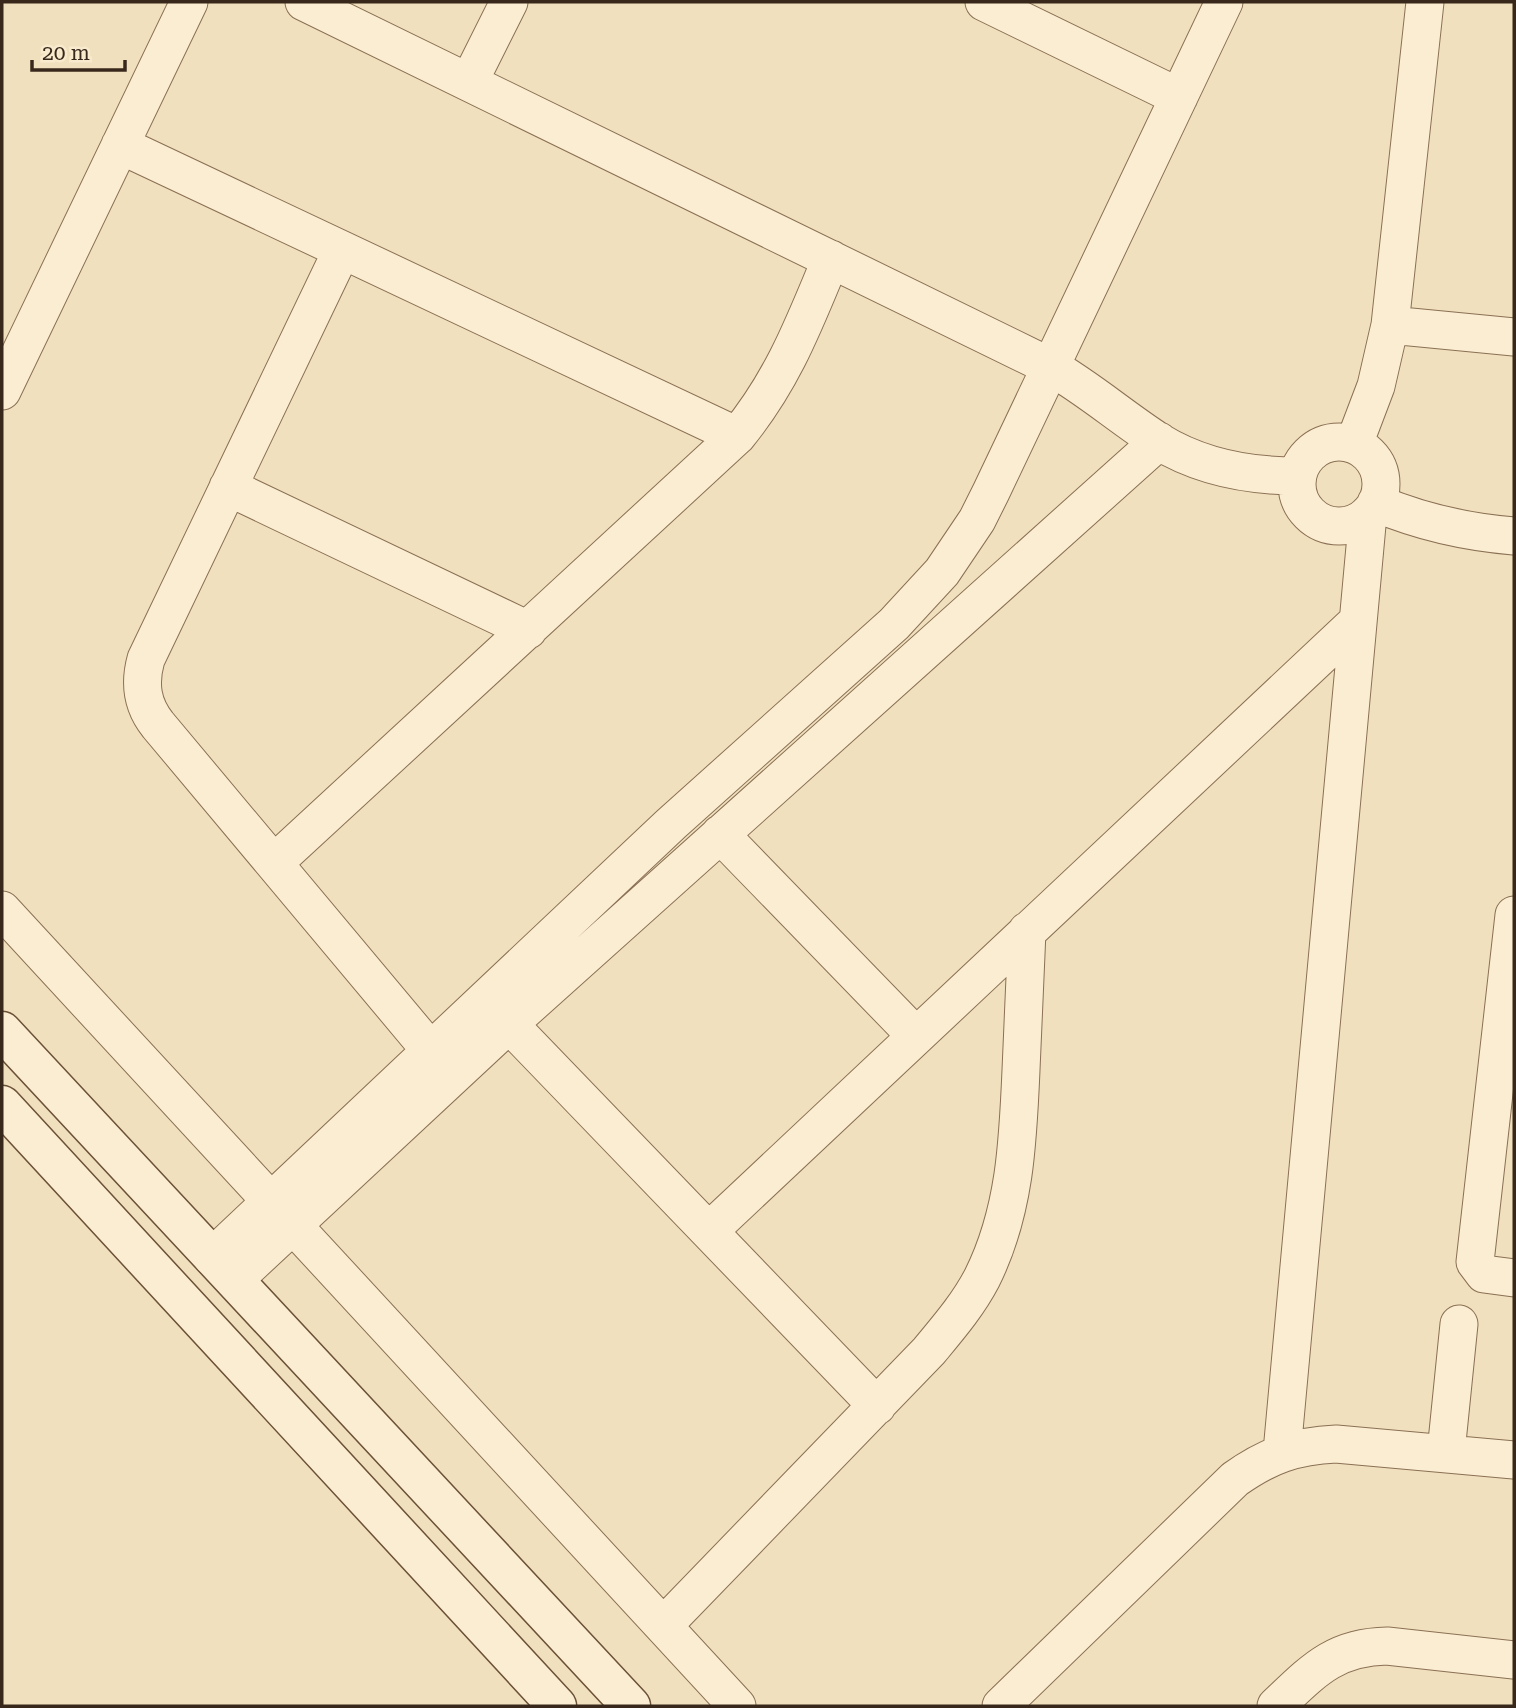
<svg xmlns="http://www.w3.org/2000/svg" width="1516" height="1708" viewBox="0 0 1516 1708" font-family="'Roboto Serif',serif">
	<rect width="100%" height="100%" fill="#f1e0bd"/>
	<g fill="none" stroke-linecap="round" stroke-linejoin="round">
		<g stroke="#8a7055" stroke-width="39">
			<path id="street" d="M304,2L1051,367C1089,389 1121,417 1158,441C1200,467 1248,476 1297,476
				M984,2L1179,97
				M469,82L509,2
				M120,145L737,436
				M342,250L146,659C139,684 142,705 158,725L431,1051
				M1390,325L1514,337
				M2,391L189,2
				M1297 484a42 42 0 1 1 84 0a42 42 0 1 1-84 0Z
				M1354,444L1376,386L1390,325L1425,2
				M228,487L528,630
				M1376,503C1421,522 1465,532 1514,536
				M720,834L916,1036
				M274,863L737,436C783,380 804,324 831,259
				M2,910L737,1706
				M1514,915L1475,1262L1484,1274L1514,1278
				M509,1024L877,1406
				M709,1231L1358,621
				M212,1257L671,824L894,624L942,572L977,520L991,492L1224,2
				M234,1280L509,1024L1159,441
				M1282,1452L1368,514
				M1446,1452L1459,1324
				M663,1626L929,1351C948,1328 968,1305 982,1278C1015,1212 1018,1142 1021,1070C1023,1024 1025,978 1027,931
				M1001,1706L1235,1479C1269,1455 1295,1446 1336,1444L1514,1460
				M1276,1706C1313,1671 1334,1647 1387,1646L1514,1660"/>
		</g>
		<g stroke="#6b5138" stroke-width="41">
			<path id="secondary" d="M2,1031L631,1706
				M2,1105L557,1706"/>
		</g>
		<use href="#street" stroke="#fbedd1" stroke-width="37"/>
		<use href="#secondary" stroke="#fbedd1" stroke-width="38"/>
	</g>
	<rect width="1516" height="1708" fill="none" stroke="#38281b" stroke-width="7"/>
	<path d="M32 60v10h93v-10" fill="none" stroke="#38281b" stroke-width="3.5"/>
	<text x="42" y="60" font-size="21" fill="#38281b" stroke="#f8eacd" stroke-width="5" paint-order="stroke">20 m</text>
</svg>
